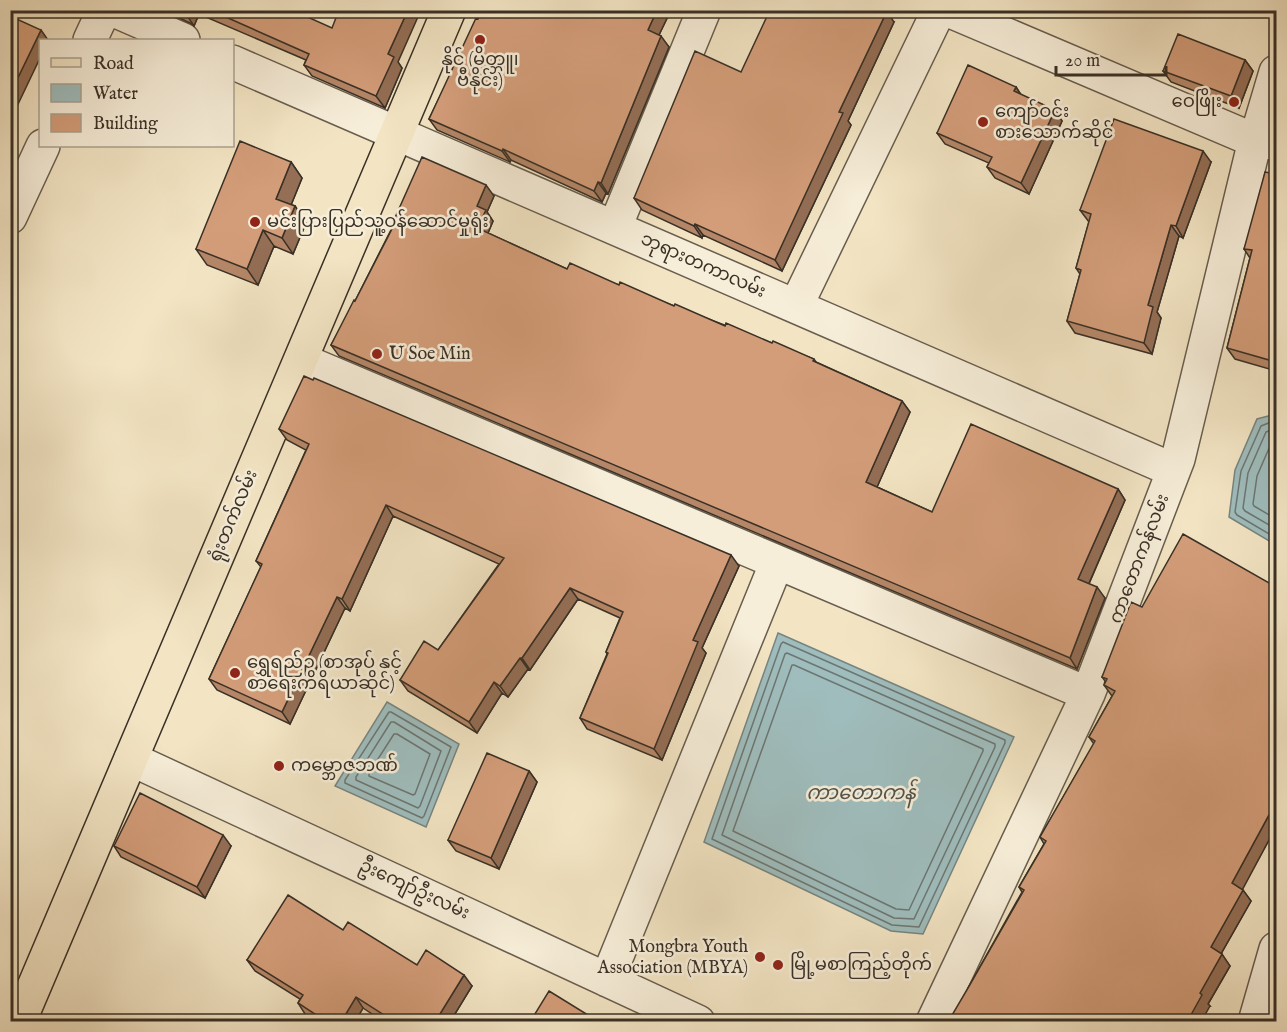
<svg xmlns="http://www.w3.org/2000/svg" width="1287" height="1032" viewBox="0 0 1287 1032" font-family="'IM FELL English','Noto Sans Myanmar',serif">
	<rect width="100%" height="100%" fill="#f3e5c4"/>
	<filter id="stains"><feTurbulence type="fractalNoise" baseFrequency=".00333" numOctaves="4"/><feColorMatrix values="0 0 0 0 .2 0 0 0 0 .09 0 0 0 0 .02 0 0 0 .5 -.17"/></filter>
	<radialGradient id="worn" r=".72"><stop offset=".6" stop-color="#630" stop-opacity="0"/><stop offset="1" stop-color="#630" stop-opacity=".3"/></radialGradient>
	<path fill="#9fbdbd" stroke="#768581" stroke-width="1.5" d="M1276,414V545L1229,517L1235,470L1257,419Z
		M778,633L1014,737L923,934L891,931L704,842Z
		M387,702L459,744L426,827L335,786Z"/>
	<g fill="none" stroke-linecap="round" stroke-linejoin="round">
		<path stroke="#6c7672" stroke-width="1.5" d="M1276,420L1261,426L1241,471L1235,512L1237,515L1276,538
			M1276,428L1266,432L1248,473L1243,508L1245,511L1276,529
			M1276,437L1273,439L1257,476L1253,504L1254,506L1276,519
			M783,642L1005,740V743L919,927L892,925L712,839L781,644Z
			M787,653L995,744V747L914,919L894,918L722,835L785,654Z
			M792,665H794L983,749V751L909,910L896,909L733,831Z
			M389,712H391L451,747L424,816L422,818L345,783V780Z
			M391,722H394L441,751L420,806L418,808L356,780V777Z
			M394,734H397L430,754L415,794L413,795L369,776V773Z"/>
		<g stroke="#685d4e" stroke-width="36">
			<path id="street" d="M114,10L183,40
				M948,10L1256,141L1276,143
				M90,40L104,10
				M232,62L1173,470
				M10,217L43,146
				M615,227L704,10
				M796,306L939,10
				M301,360L1088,694
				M131,759L698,1022
				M607,980L777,562
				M933,1022L1088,694L1178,459L1252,153L1276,72
				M1255,1022L1276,949"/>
		</g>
		<g stroke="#393026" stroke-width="36">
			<path id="primary" d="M19,1022L449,10"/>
		</g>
		<use href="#street" stroke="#f7eed9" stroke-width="33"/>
		<use href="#primary" stroke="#f3e5c4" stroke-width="33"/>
	</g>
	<path fill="#b58768" stroke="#393026" stroke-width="1.5" d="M162,10H292L398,62L402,68L385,108L312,76L304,65L306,60L199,14L194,26L190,23Z
		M482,10H671L659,35L669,47L608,194L606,193L602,202L511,160L510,162L437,130L429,119Z
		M894,22L848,121L851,125L782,271L703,235L702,238L642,210L634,198L741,72Z
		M1245,60L1253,71L1239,108L1171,82L1163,71Z
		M1016,87L1021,95L1055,110L1062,121L1029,194L995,178L987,167L989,163L945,144L937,133Z
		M291,162L302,178L291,205L295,206L306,223L293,254L274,246L258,285L207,265L196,249Z
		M1211,162L1183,238L1179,236L1157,312L1161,318L1152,354L1075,333L1067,321L1080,274L1076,268L1089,222L1080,210Z
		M1276,174V371L1235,359L1227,348L1250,258L1244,249Z
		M494,196L487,212L493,221L488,233L567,269L619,285L814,359L816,362L902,401L910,412L877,487L932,512L1118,489L1125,500L1089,584L1105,598L1077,669L339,356L331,345L355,301L395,222L394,220Z
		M313,380L739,566L702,648L706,653L662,760L587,729L580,718L607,654L606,652L620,618L578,599L530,670L528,669L508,697L502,693L477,733L408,691L400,680L438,650L499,564L393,516L350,611L345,608L290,724L217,690L209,679L261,567L256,561L306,450L287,440L279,429Z
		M1276,587V827L1242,889L1251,901L1221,954L1230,966L1208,1004L1210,1006L968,988L1022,892L1019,887L1044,844L1040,837L1094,744L1089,737L1112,696L1104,685L1105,681L1102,677L1142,607Z
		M529,771L537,782L499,869L456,851L448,840Z
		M114,846H231L205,898L121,857Z
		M343,930L417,965L472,986L450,1022H384L363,1008L355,1022H317L305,1014L298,1003L300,999L255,971L247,960Z"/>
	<path fill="#946e55" stroke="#393026" stroke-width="1.5" d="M187,10H197L199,14L194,26L186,14Z
		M408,10H421L398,62L402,68L385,108L376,96L388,54Z
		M657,10H671L656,41L648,30Z
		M887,11L894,22L848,121L851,125L782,271L775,260L839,112Z
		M41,30L48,40H40V58L10,121V94Z
		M661,36L669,47L608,194L601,183Z
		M1245,60L1253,71L1239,108L1231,96Z
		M1016,87L1023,98L1014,91Z
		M1055,110L1062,121L1029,194L1021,183Z
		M503,149L511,160L510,162L502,151Z
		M1203,151L1211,162L1183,238L1176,226Z
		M291,162L302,178L287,215L276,199Z
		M598,182L606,193L602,202L594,191Z
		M486,185L494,196L487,212L493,221L485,240L477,228V206Z
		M295,206L306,223L293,254L282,238Z
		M695,224L703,235L702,238L694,226Z
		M1171,225L1179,236L1157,312L1161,318L1152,354L1144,343L1148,305Z
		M263,230L274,246L258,285L247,269Z
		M902,401L910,412L874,494L866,482Z
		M1118,489L1125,500L1086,590L1078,579Z
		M386,505L393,516L350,611L342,599Z
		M731,555L739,566L702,648L706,653L662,760L654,749L693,640Z
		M1097,587L1105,598L1077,669L1070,658Z
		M570,588L578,599L530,670L522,658Z
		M337,597L345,608L290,724L282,712Z
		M520,658L528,669L508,697L500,686Z
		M494,682L502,693L477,733L469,722Z
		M529,771L537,782L499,869L491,858Z
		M1276,802V827L1240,894L1232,883Z
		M223,835L231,846L205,898L197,887Z
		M1243,890L1251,901L1218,959L1211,947Z
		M1222,954L1230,966L1208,1004L1210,1006L1201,1022H1187L1200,993Z
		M464,975L472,986L450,1022H435Z
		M356,997L363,1008L355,1022H341Z
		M588,1015L592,1022H583Z"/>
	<path fill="#d39d79" stroke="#393026" stroke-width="1.5" d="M210,10H292L332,28L339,10H408L388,54L394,57L376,96L304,65L309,54Z
		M482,10H657L648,30L661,36L601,183L598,182L594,191L503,149L502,151L429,119L476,18L478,19Z
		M770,10L887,11L839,112L843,113L775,260L695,224L694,226L634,198L695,51L741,72Z
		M10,16L41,30L10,94Z
		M1178,34L1245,60L1231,96L1163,71Z
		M968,65L1016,87L1014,91L1055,110L1021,183L987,167L992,157L937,133Z
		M1114,119L1203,151L1176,226L1171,225L1148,305L1153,307L1144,343L1067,321L1081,270L1076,268L1091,214L1080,210Z
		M240,141L291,162L276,199L295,206L282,238L263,230L247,269L196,249Z
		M422,157L486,185L477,206L486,210L477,228L567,269L570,263L619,285L620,282L674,306L675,304L725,326L726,323L772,343L773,341L814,359L813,361L902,401L866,482L932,512L971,424L1118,489L1078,579L1097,587L1070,658L331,345L354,300L355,301L396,221L394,220Z
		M1265,172L1276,174V362L1227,348L1252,250L1244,249Z
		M304,376L313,380L314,378L731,555L693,640L698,642L654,749L580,718L608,653L606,652L623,612L570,588L522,658H520L500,686L494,682L469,722L400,680L424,641L438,650L504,558L386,505L342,599L337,597L282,712L209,679L262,564L256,561L309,444L279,429Z
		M1183,534L1276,587V802L1232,883L1243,890L1211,947L1222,954L1200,993L1202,995L1187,1022H948L968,988L1024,890L1019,887L1046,841L1040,837L1095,741L1089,737L1115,691L1104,685L1107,679L1102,677L1131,602L1142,607Z
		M487,753L529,771L491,858L448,840Z
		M140,793L223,835L197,887L114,846Z
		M288,895L343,930L348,922L417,965L426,950L464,975L435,1022H395L356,997L341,1022H327L298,1003L303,995L247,960Z
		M549,991L588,1015L583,1022H530Z
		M1276,999V1010L1273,1008Z"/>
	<g fill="#8f2418" stroke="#f7eed9" stroke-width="2">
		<circle cx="480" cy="40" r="6"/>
		<circle cx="1234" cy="102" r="6"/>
		<circle cx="983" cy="122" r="6"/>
		<circle cx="255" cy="222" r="6"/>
		<circle cx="377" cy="354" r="6"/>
		<circle cx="235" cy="673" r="6"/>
		<circle cx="279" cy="766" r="6"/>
		<circle cx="760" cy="957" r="6"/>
		<circle cx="778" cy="965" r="6"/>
	</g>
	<g text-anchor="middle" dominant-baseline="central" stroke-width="5" stroke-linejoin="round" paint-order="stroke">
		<g font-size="18" fill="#393026" stroke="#f7eed9" text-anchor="start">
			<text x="480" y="60" text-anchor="middle">နိုင် (မိတ္တူ၊<tspan x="480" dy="21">ဗီနိုင်း)</tspan></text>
			<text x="1222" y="102" text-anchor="end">ဝေဖြိုး</text>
			<text x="995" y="112">ကျော်ဝင်း<tspan x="995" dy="21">စားသောက်ဆိုင်</tspan></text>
			<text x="267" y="222">မင်းပြားပြည်သူ့ဝန်ဆောင်မှုရုံး</text>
			<text x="389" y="354">U Soe Min</text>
			<text x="247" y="663">ရွှေရည်ဥ (စာအုပ် နှင့်<tspan x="247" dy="21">စာရေးကိရိယာဆိုင်)</tspan></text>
			<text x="291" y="766">ကမ္ဘောဇဘဏ်</text>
			<text x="748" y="947" text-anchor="end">Mongbra Youth<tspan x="748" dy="21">Association (MBYA)</tspan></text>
			<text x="790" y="965">မြို့မစာကြည့်တိုက်</text>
		</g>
		<g font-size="18" fill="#393026" stroke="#f7eed9">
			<text transform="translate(703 266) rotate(24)">ဘုရားတကာလမ်း</text>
			<text transform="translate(234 516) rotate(-67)">ရုံးတက်လမ်း</text>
			<text transform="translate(1140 559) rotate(-69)">ကာတောကန်လမ်း</text>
			<text transform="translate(414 890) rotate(25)">ဦးကျော်ဦးလမ်း</text>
		</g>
		<g font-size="20" font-style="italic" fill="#52534c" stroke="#f7eed9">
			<text x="861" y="793">ကာတောကန်</text>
		</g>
	</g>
	<rect width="1287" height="1032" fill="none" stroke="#f3e5c4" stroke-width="36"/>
	<rect x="12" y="12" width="1263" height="1008" fill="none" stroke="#393026" stroke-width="3"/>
	<rect x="18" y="18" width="1251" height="996" fill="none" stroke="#393026" stroke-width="1.5"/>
	<rect x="39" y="39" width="195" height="108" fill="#f7eed9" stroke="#aba291" stroke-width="1.5"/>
	<rect x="51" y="58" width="30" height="9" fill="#f3e5c4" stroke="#aba291" stroke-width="1.5"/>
	<text x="93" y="69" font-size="18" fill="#393026">Road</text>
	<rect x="51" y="84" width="30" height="18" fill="#9fbdbd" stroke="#aba291" stroke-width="1.5"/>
	<text x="93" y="99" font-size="18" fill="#393026">Water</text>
	<rect x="51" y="114" width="30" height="18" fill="#d39d79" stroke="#aba291" stroke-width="1.5"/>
	<text x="93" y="129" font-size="18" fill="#393026">Building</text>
	<path d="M1056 66v9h110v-9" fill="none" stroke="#393026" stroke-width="3"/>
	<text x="1065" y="66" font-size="18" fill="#393026" stroke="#f7eed9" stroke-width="4.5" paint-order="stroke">20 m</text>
	<rect width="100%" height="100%" filter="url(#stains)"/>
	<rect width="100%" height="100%" fill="url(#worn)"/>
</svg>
